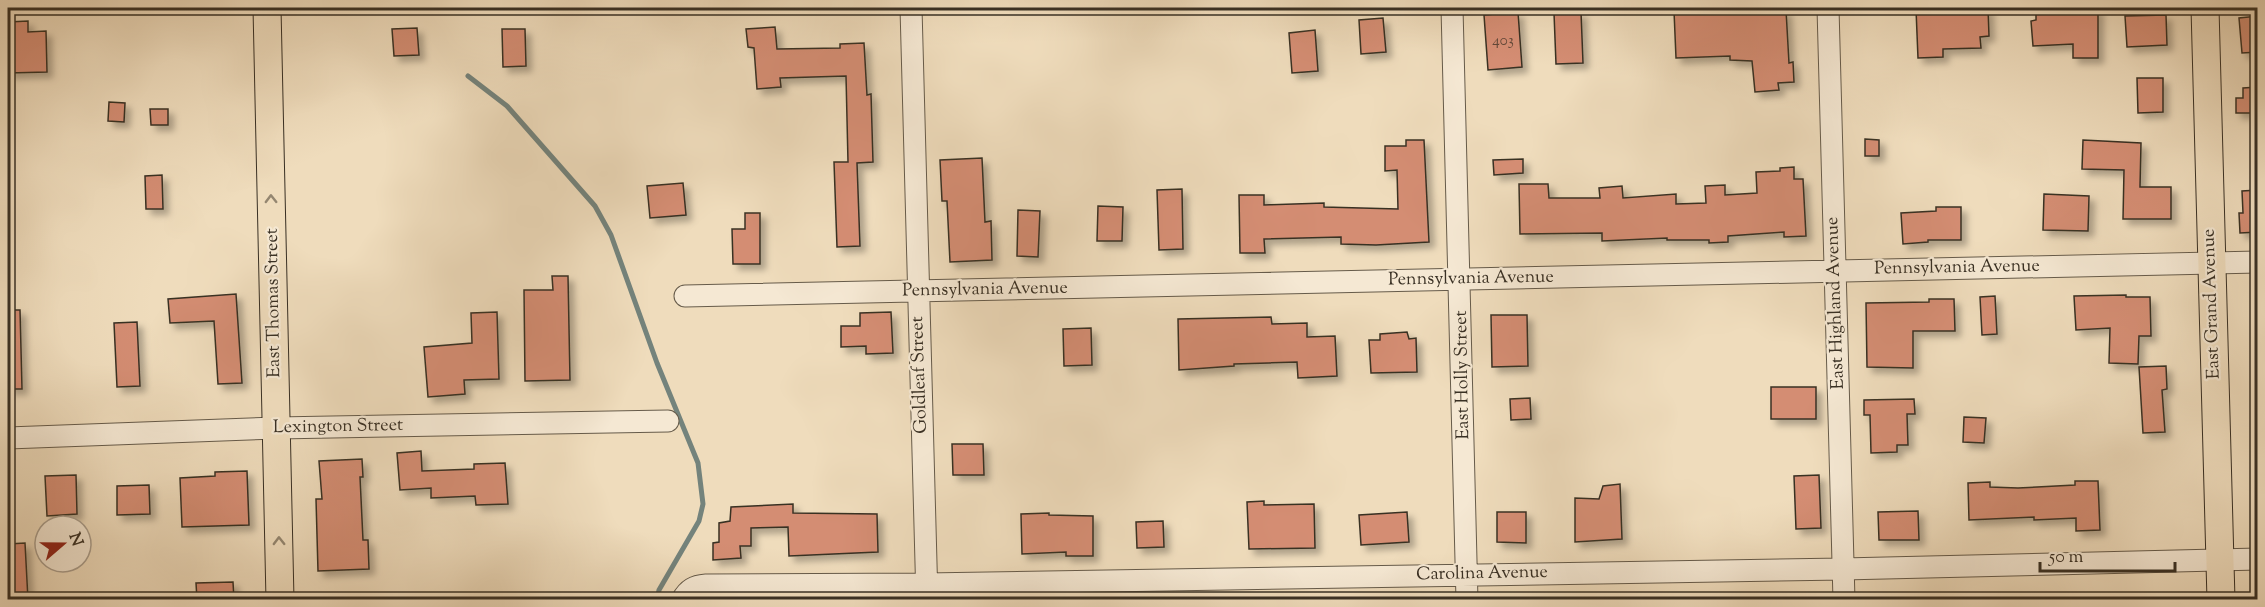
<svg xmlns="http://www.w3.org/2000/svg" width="2265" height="607" viewBox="0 0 2265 607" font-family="'Sorts Mill Goudy',serif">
	<defs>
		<filter id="shadow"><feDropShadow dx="5.5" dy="5.5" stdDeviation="3" flood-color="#0004"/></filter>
	</defs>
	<rect width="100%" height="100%" fill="#efdcbc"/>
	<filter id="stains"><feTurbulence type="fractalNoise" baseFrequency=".00333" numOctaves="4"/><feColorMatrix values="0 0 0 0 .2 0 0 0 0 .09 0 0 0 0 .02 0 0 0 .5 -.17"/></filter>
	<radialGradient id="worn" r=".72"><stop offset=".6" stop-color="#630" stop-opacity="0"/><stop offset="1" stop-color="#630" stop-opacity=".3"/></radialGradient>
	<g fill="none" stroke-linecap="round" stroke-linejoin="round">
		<path stroke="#74837c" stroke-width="5" d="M468,76L507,106L595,206L611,235L657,363L698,463L703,504L699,521L659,590L657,600"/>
	</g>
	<path fill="#d48d73" stroke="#393024" stroke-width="1.5" filter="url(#shadow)" d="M1988,8L1989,36L1980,37L1981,48L1943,49V57L1918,58L1916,9Z
		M2036,8H2098V58H2073V44L2033,46L2031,21L2036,20Z
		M1703,9V11L1738,12L1786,10L1789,63L1793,62L1794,82L1778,83L1779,90L1755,92L1752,61L1730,60V56L1676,58L1674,11Z
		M1518,12L1522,67L1488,70L1484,15Z
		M1581,12L1583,63L1556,64L1554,13Z
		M2166,15L2167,45L2127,47L2125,16Z
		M2258,16V52L2242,53L2239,18Z
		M1383,18L1386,52L1361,54L1359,20Z
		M28,21V32L46,31L47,72L8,73V22Z
		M775,27L777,49L840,48V44L864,43L867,95L871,94L873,162L857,163L860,246L837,247L834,162H848L846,76L780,78L781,87L757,89L754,48L748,47L746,29Z
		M417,28L419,55L394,56L392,29Z
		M502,29H525L526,66L503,67Z
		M1315,30L1318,71L1292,73L1289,33Z
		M2137,78H2163V112L2138,113Z
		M2258,87V113H2236V98H2243V88Z
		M109,102L125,103L124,122L108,121Z
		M150,109H168V125H151Z
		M1865,139L1879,140V156H1865Z
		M1406,140H1424L1429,242L1376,245L1341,244V237L1264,239L1265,253H1240L1239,195H1264V205L1324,203V207L1398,209L1397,170L1385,171V146H1406Z
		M2083,140L2141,143L2140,187H2171V219H2123L2124,170L2082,169Z
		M982,158L985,222L991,221L992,260L950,262L947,201H942L940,160Z
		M1523,159V173L1494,175L1493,160Z
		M1794,167V179H1803L1806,236L1784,237V232L1728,236V242L1709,243V240H1667V238L1602,241V233L1520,234L1519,184H1548L1549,198H1600L1599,188L1622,186L1623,198L1676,194V204L1706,203L1705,186L1725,185V195L1757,193L1756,172L1780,171V168Z
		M162,175L163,209H146L145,176Z
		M683,183L686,215L650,218L647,186Z
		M1182,189L1183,249L1159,250L1157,190Z
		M2258,190V232L2240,233L2239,213H2243L2242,191Z
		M2044,194L2089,196L2088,231L2043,230Z
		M1098,206L1123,207L1122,241H1097Z
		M1936,207H1961V240H1928V242L1903,244L1901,213L1936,211Z
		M1018,210L1040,211L1038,257L1017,256Z
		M745,213H760V264H733L732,229H745Z
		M552,276H568L570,380L525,381L524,290H553Z
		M236,294L242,383L218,384L214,321L170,323L168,299Z
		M2126,295V297H2150L2151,336H2139L2138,364L2109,363L2110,328L2076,330L2074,296Z
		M1995,296L1997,334L1982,335L1980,297Z
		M1929,299H1954L1955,331H1913V368L1867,367L1866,303L1929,302Z
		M8,310H20L22,389H8Z
		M497,312L499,379L464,380L465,394L428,397L424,347L472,343L471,313Z
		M891,312L893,353L866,354V346L841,347V326H860V313Z
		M1491,315H1527L1528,366L1492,367Z
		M1271,317L1272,324L1307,323V337L1335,336L1337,376L1298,378L1297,362L1234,364V366L1179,370L1178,319Z
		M137,322L140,386L117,387L114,323Z
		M1091,328L1092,365L1064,366L1063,329Z
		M1407,332L1409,339L1416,338L1417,372L1371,373L1369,340H1380V334Z
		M2166,366L2167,389L2162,390L2165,432L2143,433L2139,367Z
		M1771,387H1816V419H1771Z
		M1530,398L1531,419L1511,420L1510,399Z
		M1914,399L1915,414H1907L1908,445H1897V452L1871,453L1870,415H1864V400Z
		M1964,417L1986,418L1984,443L1963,442Z
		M952,444H983L984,475H953Z
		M421,451L422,471L474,469V464L505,463L508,504L476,505L475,496L431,498V488L400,490L397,453Z
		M362,459L363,477H360L363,540H368L369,569L318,571L316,499H322L319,461Z
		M247,471L249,525L182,527L180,478L215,476V472Z
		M76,475L77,514L47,516L45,476Z
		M1819,475L1821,528L1796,529L1794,476Z
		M2075,481H2098L2100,530L2076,531V518L2034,520V517L1969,520L1968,483L1990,482V487L2018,488L2075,485Z
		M1620,484L1622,539L1575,542V498L1599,499L1603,486Z
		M149,485L150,514L117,515V486Z
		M1264,501V505L1314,504L1315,548L1249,549L1247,502Z
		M793,504V513L877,514L878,552L789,556L788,527L751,528V546H740L741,558L713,560V543L719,542V523L730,521L731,507Z
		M1918,511L1919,540H1879L1878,512Z
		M1407,512L1409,542L1361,545L1359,515Z
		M1497,512H1526V543L1497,542Z
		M1049,513V515L1093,516V556H1066V552L1022,554L1021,514Z
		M1163,521L1164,547L1137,548L1136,522Z
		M25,543L28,600H8V544Z
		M233,582L234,600H197L196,583Z"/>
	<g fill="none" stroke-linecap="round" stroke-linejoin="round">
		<g stroke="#665b4a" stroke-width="23">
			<path id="minor" d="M911,8L927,600
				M1452,8L1467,600
				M1828,8L1844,600
				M685,296L2258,262
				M8,438L277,428L668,421
				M682,600C688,589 694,586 706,585L926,584L1843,569L2258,559"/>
		</g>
		<g stroke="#393024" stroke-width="29">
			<path id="major" d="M267,8L280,600
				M2205,8L2221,600"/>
		</g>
		<use href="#minor" stroke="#f5e8d3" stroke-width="21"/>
		<use href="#major" stroke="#efdcbc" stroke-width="27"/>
	</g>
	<defs><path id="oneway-chevron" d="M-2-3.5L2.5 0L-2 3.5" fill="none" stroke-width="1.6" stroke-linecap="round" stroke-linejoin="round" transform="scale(1.5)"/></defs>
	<g stroke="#948670">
		<use href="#oneway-chevron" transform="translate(271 199) rotate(-91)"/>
		<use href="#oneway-chevron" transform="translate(279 541) rotate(-91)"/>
	</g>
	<g text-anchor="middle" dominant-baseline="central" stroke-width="4.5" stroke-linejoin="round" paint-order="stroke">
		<g font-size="15" fill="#604738">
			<text x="1503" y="41">403</text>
		</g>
		<g font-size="18" fill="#393024" stroke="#f5e8d3">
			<text transform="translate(1957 268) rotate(-1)">Pennsylvania Avenue</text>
			<text transform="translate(1471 279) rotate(-1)">Pennsylvania Avenue</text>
			<text transform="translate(985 290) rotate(-1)">Pennsylvania Avenue</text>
			<text transform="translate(274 303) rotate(-91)">East Thomas Street</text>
			<text transform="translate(1836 303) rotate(-92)">East Highland Avenue</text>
			<text transform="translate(2212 304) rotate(-92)">East Grand Avenue</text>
			<text transform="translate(920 375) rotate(-92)">Goldleaf Street</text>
			<text transform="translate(1463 375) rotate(-91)">East Holly Street</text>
			<text transform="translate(338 427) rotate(-1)">Lexington Street</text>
			<text transform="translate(1482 574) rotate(-1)">Carolina Avenue</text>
		</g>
	</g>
	<rect width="2265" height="607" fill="none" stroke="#efdcbc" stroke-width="30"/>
	<rect x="9" y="9" width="2247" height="589" fill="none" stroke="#393024" stroke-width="3"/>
	<rect x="15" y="15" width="2235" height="577" fill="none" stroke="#393024" stroke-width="1.5"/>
	<g transform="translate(63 544) rotate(70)"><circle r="28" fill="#f5e8d3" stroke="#aa9e8d" stroke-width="1.5"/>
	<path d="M0-4.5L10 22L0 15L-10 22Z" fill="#8f2418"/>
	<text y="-9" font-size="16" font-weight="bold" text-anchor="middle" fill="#393024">N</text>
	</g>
	<path d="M2040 562v9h135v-9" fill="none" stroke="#393024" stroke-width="3"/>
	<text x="2049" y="562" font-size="18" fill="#393024" stroke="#f5e8d3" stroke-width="4.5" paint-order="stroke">50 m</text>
	<rect width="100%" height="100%" filter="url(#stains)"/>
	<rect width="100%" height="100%" fill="url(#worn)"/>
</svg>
